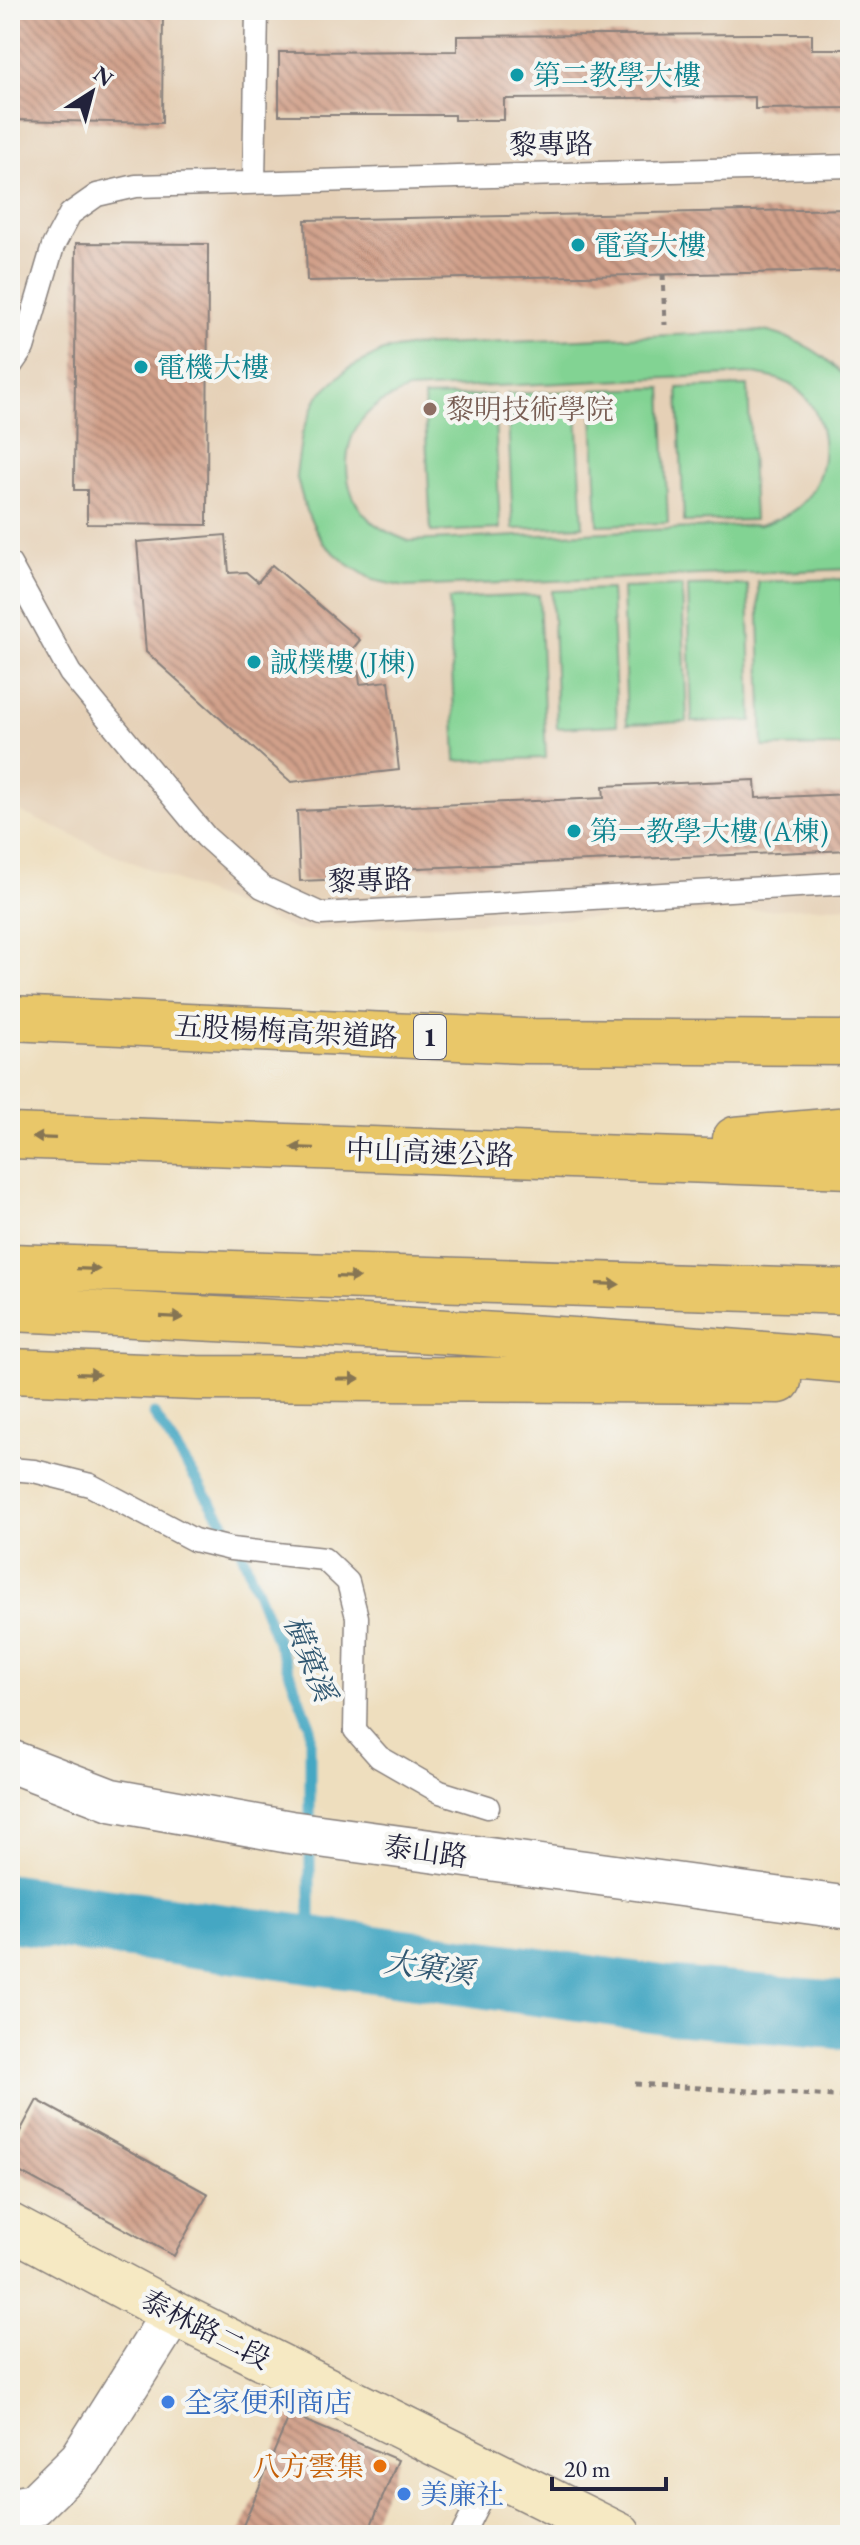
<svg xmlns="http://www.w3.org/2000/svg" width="860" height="2545" viewBox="0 0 860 2545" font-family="'EB Garamond','Noto Serif TC',serif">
	<defs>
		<pattern id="building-back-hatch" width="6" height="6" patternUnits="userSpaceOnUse" patternTransform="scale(2)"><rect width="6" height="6" fill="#d1a08a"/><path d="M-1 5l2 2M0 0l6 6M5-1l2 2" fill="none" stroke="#a98272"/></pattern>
	</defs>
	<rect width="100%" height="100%" fill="#f6f6f2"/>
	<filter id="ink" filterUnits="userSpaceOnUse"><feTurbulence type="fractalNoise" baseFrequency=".0125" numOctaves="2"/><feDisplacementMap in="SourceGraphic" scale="16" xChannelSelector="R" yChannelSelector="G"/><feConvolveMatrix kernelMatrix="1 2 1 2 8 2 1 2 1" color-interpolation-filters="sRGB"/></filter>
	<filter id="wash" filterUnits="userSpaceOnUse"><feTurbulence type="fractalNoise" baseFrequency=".006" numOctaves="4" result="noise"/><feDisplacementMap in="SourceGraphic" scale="32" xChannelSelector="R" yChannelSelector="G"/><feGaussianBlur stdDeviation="1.8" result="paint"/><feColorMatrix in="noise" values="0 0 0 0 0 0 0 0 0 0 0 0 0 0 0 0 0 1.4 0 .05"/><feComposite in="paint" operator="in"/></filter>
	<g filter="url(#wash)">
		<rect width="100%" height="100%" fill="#eedebe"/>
		<path fill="#e5d0b6" d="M10,10H850V906L298,931L113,854L10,807Z"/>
		<path fill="#82d393" stroke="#527a67" stroke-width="2" fill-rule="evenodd" d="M765,331C803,341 824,353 850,382V569L405,587L373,580L346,563L323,543L306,511L296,475L302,433L318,396L347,369L383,351L414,346ZM753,374C763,376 774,377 783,381C829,401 836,468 803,502C791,515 776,520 760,525L409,541C393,535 379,529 367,517C341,492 340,441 366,415C378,402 392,397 408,390Z
			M748,386L754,520L684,522L678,388Z
			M662,388L668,523L598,525L592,390Z
			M576,391L583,526L513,529L507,394Z
			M494,395L500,529L431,532L424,397Z
			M842,579L847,746L763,747L758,582Z
			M748,585L752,721L692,722L688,586Z
			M682,586L687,722L627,724L622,588Z
			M611,589L617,725L557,728L552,591Z
			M539,595L546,758L456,761L449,599Z"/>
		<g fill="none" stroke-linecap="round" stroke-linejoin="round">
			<path stroke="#44a7c3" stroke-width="11" d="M154,1414L240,1548L310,1725V1827
				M310,1951V1844"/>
			<path stroke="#44a7c3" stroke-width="68" d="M10,1908L674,2001L850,2016"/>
		</g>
		<g id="blocks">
			<path fill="url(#building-back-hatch)" d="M10,10H163L162,123L10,120Z
				M754,34H812V49H850V108L755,109V97L504,99V120H454V115H279V52L457,51V36Z
				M850,209V271L307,281L305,220Z
				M76,243L208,244L207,525L87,524V490H74Z
				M226,535L229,573L246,572L258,582L272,565L360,640L346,657L358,667L360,684L389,681L399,770L291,782L146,652L137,542Z
				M755,780L756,798L850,794V850L348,871V879L300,881L297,811L604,798L603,786Z
				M37,2100L208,2194L174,2256L10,2167V2150Z
				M290,2414L398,2460L367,2535H239Z"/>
		</g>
	</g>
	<g filter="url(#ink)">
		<use href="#blocks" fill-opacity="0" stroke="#88807c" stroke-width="2"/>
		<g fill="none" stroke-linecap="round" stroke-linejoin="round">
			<g stroke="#88807c" stroke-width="25">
				<path id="lane" d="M254,182L257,10
					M10,367L23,348L53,246L70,214L97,195L136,186L850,166
					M10,564L70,673L206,837L262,887L321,914L850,883
					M10,1469L34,1471L90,1485L194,1540L231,1549L324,1559L348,1582L357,1617L355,1730L379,1757L440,1792L488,1807
					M462,2535L494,2472"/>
			</g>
			<g stroke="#88807c" stroke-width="45">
				<path id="street" d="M10,1761L111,1800L290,1832L850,1908
					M10,2509L34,2505L81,2459L173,2313"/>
			</g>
			<g stroke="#88807c" stroke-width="47">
				<path id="secondary" d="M10,2226L173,2313L619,2535"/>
			</g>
			<g stroke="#88807c" stroke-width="47">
				<path id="highway" d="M10,1018L524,1041L850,1043
					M10,1136L850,1166
					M735,1139L850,1129
					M10,1266L850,1292
					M10,1309C290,1322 571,1337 850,1361
					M10,1371L197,1378L779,1381"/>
			</g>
			<path stroke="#88807c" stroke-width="5" stroke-dasharray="6 6" stroke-linecap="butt" d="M663,274L665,325
				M635,2084L850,2097"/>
			<use href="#lane" stroke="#fff" stroke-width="22"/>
			<use href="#street" stroke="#fff" stroke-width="42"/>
			<use href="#secondary" stroke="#f6e9c3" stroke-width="44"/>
			<use href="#highway" stroke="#e9c769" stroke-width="44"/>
		</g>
		<defs><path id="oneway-solid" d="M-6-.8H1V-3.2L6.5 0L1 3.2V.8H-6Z" transform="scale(2)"/></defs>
		<g fill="#867452">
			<use href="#oneway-solid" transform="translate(44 1138) rotate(-178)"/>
			<use href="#oneway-solid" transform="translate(303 1148) rotate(-178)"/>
			<use href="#oneway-solid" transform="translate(88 1269) rotate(2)"/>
			<use href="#oneway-solid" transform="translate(348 1277) rotate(2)"/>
			<use href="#oneway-solid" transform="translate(608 1284) rotate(2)"/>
			<use href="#oneway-solid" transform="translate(172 1317) rotate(3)"/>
			<use href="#oneway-solid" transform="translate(88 1374) rotate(2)"/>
			<use href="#oneway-solid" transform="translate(348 1379)"/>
		</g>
	</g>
	<g fill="#0f9aa8" stroke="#f6f6f2" stroke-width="3">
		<circle cx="517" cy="75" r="8"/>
		<circle cx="578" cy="245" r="8"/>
		<circle cx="141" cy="367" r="8"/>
		<circle cx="254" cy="662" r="8"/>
		<circle cx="574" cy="831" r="8"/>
	</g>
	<circle fill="#8d6e63" stroke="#f6f6f2" stroke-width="3" cx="430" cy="409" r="8"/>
	<g fill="#3f7fe0" stroke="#f6f6f2" stroke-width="3">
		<circle cx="168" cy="2402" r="8"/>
		<circle cx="404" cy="2494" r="8"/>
	</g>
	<circle fill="#e8710a" stroke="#f6f6f2" stroke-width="3" cx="380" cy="2466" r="8"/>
	<g text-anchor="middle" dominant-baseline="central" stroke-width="8" stroke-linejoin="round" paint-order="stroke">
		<rect fill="#f6f6f2" stroke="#626272" stroke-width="2" x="414" y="1015" width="32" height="44" rx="6"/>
		<g font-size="26" font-weight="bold" fill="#22223b">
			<text x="430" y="1037">1</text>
		</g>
		<g font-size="28" fill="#0d838f" stroke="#f6f6f2" text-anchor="start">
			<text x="533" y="75">第二教學大樓</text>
			<text x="594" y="245">電資大樓</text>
			<text x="157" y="367">電機大樓</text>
			<text x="270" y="662">誠樸樓 (J棟)</text>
			<text x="590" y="831">第一教學大樓 (A棟)</text>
		</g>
		<g font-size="28" fill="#22223b" stroke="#f6f6f2">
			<text transform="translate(551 144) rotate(-1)">黎專路</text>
			<text transform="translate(370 880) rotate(-2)">黎專路</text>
			<text transform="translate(286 1031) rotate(3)">五股楊梅高架道路</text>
			<text transform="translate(430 1152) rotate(2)">中山高速公路</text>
			<text transform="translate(426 1851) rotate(8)">泰山路</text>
			<text transform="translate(206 2329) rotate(27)">泰林路二段</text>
		</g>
		<g font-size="28" fill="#785e54" stroke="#f6f6f2" text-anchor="start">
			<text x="446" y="409">黎明技術學院</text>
		</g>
		<g font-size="28" fill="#366cbe" stroke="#f6f6f2" text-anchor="start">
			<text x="184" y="2402">全家便利商店</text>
			<text x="420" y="2494">美廉社</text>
		</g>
		<g font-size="28" fill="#c56008" stroke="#f6f6f2" text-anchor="end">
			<text x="364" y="2466">八方雲集</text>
		</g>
		<g font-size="30" font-style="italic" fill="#305771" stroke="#f6f6f2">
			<text transform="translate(310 1658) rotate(68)">橫窠溪</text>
			<text transform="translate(429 1967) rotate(8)">大窠溪</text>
		</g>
	</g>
	<rect width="860" height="2545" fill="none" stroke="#f6f6f2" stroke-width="40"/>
	<g transform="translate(92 92) rotate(36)" stroke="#f6f6f2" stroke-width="6" paint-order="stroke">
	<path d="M0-6L14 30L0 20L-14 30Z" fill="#22223b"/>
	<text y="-12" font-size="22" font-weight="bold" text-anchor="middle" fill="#22223b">N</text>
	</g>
	<path d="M552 2477v12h114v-12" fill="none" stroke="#22223b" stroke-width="4"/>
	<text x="564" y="2477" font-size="24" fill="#22223b" stroke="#f6f6f2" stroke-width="6" paint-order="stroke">20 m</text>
</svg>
